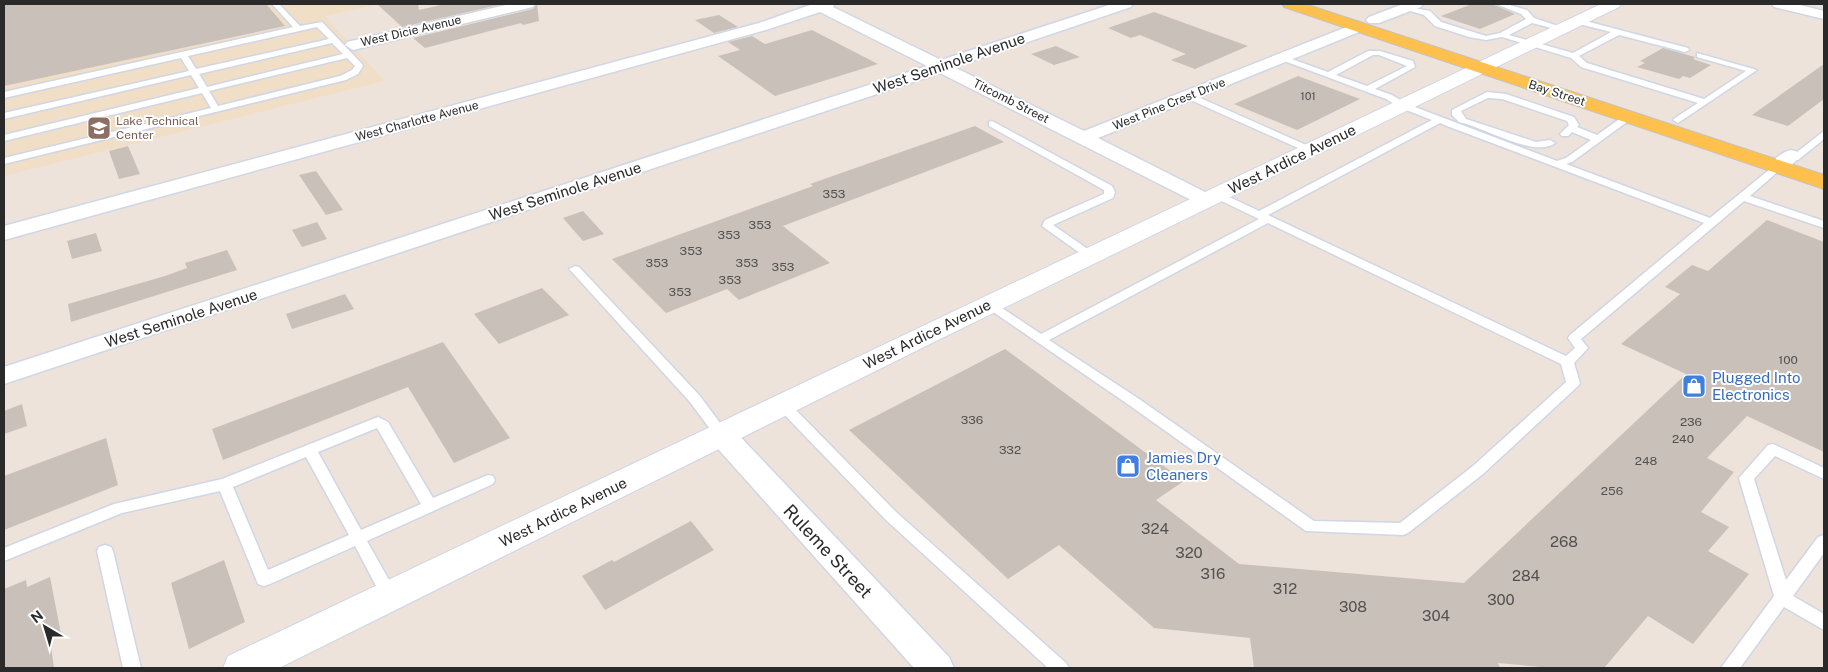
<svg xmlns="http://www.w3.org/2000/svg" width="1828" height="672" viewBox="0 0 1828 672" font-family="'Public Sans',sans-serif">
	<rect width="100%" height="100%" fill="#eee3da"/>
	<path fill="#f1dec7" d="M4,4H381L325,16L385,81L4,176Z"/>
	<path fill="#c9c0ba" d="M4,4H266L285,26L4,86Z
		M377,4H418L419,10L445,4H503L402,27Z
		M537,4L539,21L523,25L521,23L425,48L413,38L533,9Z
		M1472,4H1492L1515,14L1480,29L1441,16Z
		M1154,12L1248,46L1195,69L1171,60L1186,54L1140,35L1131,38L1108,28Z
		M719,15L738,27L714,33L695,20Z
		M812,30L878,64L775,96L718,56L740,50L728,42L752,36L765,44Z
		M1056,46L1080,57L1054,65L1031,54Z
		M1663,48L1695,57L1693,59L1711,65L1690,78L1683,76L1679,79L1637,67L1645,63L1640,61Z
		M1824,64V99L1788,126L1752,115Z
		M1298,76L1360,99L1297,130L1234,104Z
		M975,126L1004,142L783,226L830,263L739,300L727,289L666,313L612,259L813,186L810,184Z
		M128,146L140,174L119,179L109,151Z
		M316,171L343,210L326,215L299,175Z
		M583,211L604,234L583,241L563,218Z
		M1767,220L1824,242V452L1747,416L1707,458L1734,472L1701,512L1729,527L1708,551L1749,574L1693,644L1648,616L1604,668H1552L1498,663L1500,668H1254L1250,638L1154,628L1059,545L1008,579L849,430L1005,349L1184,481L1156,500L1239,564L1464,583L1686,374L1621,344L1680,294L1665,287L1692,265L1708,271Z
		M317,222L327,239L302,247L292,230Z
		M96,233L102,251L72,259L67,241Z
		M227,250L237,270L71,322L68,304L165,276L187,268L185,263Z
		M542,288L569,315L499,344L474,314Z
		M345,294L354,309L292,329L286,314Z
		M443,342L510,438L454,463L408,387L223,460L212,429Z
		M22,404L27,426L4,434V411Z
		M106,438L118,485L4,530V476Z
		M691,521L714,550L605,610L582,576L612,560L614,562Z
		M224,560L245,622L189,649L171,583Z
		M50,577L61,634L50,639L54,668H4V589L26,580L27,587Z"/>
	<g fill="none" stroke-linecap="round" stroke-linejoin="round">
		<g stroke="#cfd6e5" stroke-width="3">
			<path id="lane" d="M272,4H279L300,26L322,22L362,64L363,66L358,74L346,80L4,164V158L211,108L202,93L4,141V135L199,88L191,75L4,119V113L189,71L181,58L4,98V92L293,27ZM317,27L329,39L196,69L188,56ZM332,43L343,54L207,87L199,74ZM347,58L355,66L352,70L340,76L218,106L209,91Z
				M1496,4H1506L1527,10L1534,18L1567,29L1563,31L1532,23L1509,35L1573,53L1611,32L1575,23V19H1578L1688,48L1689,50L1685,52L1619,35L1579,56L1587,63L1704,99L1746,71L1697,57V53L1757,70L1678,123L1673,120L1675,118L1698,103L1581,67L1571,58L1502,37L1486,40L1469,37L1435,26L1424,15L1400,8L1404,6L1430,11L1441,22L1486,36L1500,33L1526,19L1521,14Z
				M1368,51H1380L1413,61L1415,67L1375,89L1392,95L1407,104L1557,161L1566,158L1591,140L1572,132L1568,136H1562L1560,134L1569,125L1567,121L1502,99L1488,98L1461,111L1466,119L1536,142L1550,140L1555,143C1536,159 1481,126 1459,122L1452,115V110L1487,92L1506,94L1574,117L1579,125L1577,127L1597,135L1625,115H1631V119L1572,162L1566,164L1710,218L1775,165H1781V169L1750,196L1824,221V228L1744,201L1581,339L1588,348L1574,363L1580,383L1578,386L1483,474L1408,533L1403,535L1306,531L1129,405L983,305L985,302H993L1041,334L1259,219L1213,197V193H1221L1259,211L1432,120L1401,108L1386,99L1279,59L1286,57L1328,72ZM1373,55H1379L1407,66L1367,86L1336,75ZM1440,123L1447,126L1704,223L1570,335L1568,338L1575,348L1566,356L1268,215ZM1268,223L1561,364L1566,382L1473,466L1400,523L1314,521L1139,399L1049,340Z
				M1189,93L1313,148L1315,150L1310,153L1307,152L1186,98L1185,96Z
				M992,121L1112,186L1115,192L1113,198L1053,225L1095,254L1097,256L1095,258H1087L1042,226L1045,220L1104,194V190L989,126V122Z
				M1824,131V139L1798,160H1792V156Z
				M575,266L579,267L700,396L726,431L728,434L726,437H716L690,402L571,271L569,269Z
				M782,399L787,401L896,512L1066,663L1069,668H1048L886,520L777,407L775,404L777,401Z
				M378,417L388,422L433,498L488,475L493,476L495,480L493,484L367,541L398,596L396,601L390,603L384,601L355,546L270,584L264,586L258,584L220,491L122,513L4,561V548L114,504L222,479ZM377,428L421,504L361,530L318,452ZM306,457L349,535L268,570L233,487Z
				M1773,444L1824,468V479L1775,456L1754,479L1786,580L1818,537L1824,535V553L1793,596L1824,614V630L1784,607L1740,668H1721L1774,596L1739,478L1768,445Z
				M105,545L111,547L113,551L141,668H123L97,551L99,547Z"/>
		</g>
		<g stroke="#cfd6e5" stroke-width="3">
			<path id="street" d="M510,4H535L533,7L353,50L345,45L347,42Z
				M809,4H835L833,7L941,60L1112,4H1133L1131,7L954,67L1084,131L1354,24L1359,22L1367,27L1364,30L1098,138L1213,196L1216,200L1213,204L1206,206L1199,204L940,73L4,384V367L927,66L820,12L769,29L4,240V226L759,23L810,5Z
				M1403,4H1423L1421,7L1379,23H1369L1366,20L1369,17Z
				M1772,4H1796L1824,11V19L1774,7Z
				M1791,150L1798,152L1801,156L1785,171H1771L1768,167C1774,159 1782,152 1791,150Z
				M721,424L731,427L949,657L954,668H914L711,441L707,434L711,427Z"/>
		</g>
		<g stroke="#cfd6e5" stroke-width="2">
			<path id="secondary" d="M1601,4H1621L1619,7L936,341L279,668H223L228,656Z"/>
		</g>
		<g stroke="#c3c3c3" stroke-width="2">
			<path id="primary" d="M1282,4H1305L1824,175V189L1284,7Z"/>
		</g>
		<use href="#lane" fill="#fff" fill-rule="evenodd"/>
		<use href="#street" fill="#fff" fill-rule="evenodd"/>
		<use href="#secondary" fill="#fff" fill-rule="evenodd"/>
		<use href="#primary" fill="#ffc04e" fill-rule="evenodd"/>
	</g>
	<defs>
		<g id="school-square" transform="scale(1.25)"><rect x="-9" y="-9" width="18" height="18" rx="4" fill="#8d6e63" stroke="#fff"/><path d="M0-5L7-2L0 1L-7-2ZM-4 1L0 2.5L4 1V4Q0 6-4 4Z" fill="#fff"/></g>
		<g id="shop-square" transform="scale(1.25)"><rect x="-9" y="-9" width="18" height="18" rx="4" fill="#3f7fe0" stroke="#fff"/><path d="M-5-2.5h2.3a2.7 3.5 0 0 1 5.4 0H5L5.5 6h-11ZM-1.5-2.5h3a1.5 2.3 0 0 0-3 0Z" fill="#fff"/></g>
	</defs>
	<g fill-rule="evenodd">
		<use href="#school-square" x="99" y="128"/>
		<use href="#shop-square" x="1694" y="386"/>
		<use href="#shop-square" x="1128" y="466"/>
	</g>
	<g text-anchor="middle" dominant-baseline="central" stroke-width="4" stroke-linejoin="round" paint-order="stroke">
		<g font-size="11" fill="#52504e">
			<text x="1308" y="96">101</text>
		</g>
		<g font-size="12" fill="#2a2a2a" stroke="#fff">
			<text transform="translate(411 31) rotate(-13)">West Dicie Avenue</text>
			<text transform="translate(1557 93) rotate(18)">Bay Street</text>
			<text transform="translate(1011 101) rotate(27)">Titcomb Street</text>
			<text transform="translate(1169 104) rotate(-22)">West Pine Crest Drive</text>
			<text transform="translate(417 121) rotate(-15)">West Charlotte Avenue</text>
		</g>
		<g font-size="12" fill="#785e54" stroke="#fff" text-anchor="start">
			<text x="116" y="121">Lake Technical<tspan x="116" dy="14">Center</tspan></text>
		</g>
		<g font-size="12" fill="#52504e">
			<text x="834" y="194">353</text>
			<text x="760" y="225">353</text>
			<text x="729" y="235">353</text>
			<text x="691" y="251">353</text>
			<text x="657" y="263">353</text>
			<text x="747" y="263">353</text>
			<text x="783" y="267">353</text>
			<text x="730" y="280">353</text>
			<text x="680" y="292">353</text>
			<text x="1788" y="360">100</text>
			<text x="972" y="420">336</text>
			<text x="1691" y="422">236</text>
			<text x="1683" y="439">240</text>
			<text x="1010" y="450">332</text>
			<text x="1646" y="461">248</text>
			<text x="1612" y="491">256</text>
		</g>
		<g font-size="15" fill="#2a2a2a" stroke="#fff">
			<text transform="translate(949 63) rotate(-19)">West Seminole Avenue</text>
			<text transform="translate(1292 159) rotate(-26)">West Ardice Avenue</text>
			<text transform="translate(565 191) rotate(-18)">West Seminole Avenue</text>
			<text transform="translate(181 318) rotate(-18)">West Seminole Avenue</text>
			<text transform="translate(927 334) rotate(-26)">West Ardice Avenue</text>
			<text transform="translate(563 512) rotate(-26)">West Ardice Avenue</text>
		</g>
		<g font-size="15" fill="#366cbe" stroke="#fff" text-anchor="start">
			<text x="1712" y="377">Plugged Into<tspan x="1712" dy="17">Electronics</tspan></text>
			<text x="1146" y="457">Jamies Dry<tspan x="1146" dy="17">Cleaners</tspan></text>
		</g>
		<g font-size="15" fill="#52504e">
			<text x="1155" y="528">324</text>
			<text x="1564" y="541">268</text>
			<text x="1189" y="552">320</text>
			<text x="1213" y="573">316</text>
			<text x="1526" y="575">284</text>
			<text x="1285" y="588">312</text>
			<text x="1501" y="599">300</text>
			<text x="1353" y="606">308</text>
			<text x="1436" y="615">304</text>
		</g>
		<g font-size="18" fill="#2a2a2a" stroke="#fff">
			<text transform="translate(828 551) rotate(47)">Ruleme Street</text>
		</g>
	</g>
	<rect width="1828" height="672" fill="none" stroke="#2a2a2a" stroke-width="10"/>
	<g transform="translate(45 627) rotate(322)" stroke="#ffffff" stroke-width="4" paint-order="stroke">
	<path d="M0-4L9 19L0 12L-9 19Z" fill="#2a2a2a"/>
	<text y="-8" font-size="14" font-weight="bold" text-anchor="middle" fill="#2a2a2a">N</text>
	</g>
</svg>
